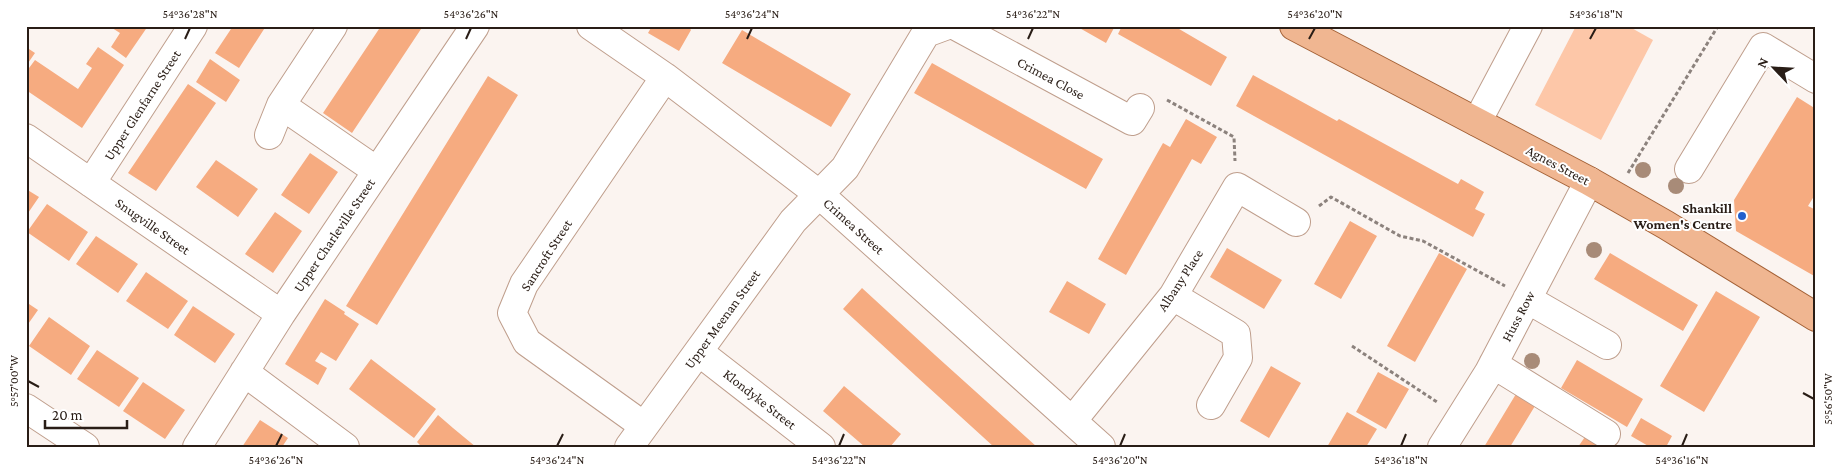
<svg xmlns="http://www.w3.org/2000/svg" width="1842" height="473" viewBox="0 0 1842 473" font-family="'Crimson Pro',serif">
	<rect width="100%" height="100%" fill="#fbf4f0"/>
	<path fill="#fdc7a8" d="M1576,26H1628L1653,40L1601,140L1535,105Z"/>
	<path fill="#f6ab80" d="M109,26H148L126,58L111,47L120,33Z
		M233,26H266L239,68L215,53Z
		M381,26H423L352,133L323,113Z
		M652,26H688L691,30L679,51L648,33Z
		M1076,26H1115L1106,43Z
		M1122,26H1174L1227,57L1211,86L1118,34Z
		M742,30L851,94L831,127L722,63Z
		M26,47L35,53L26,66Z
		M98,47L124,65L82,128L26,90V72L35,60L78,89L92,68L86,64Z
		M210,59L240,80L226,102L196,82Z
		M932,63L1103,159L1086,189L914,93Z
		M1253,75L1337,121L1339,119L1458,184L1461,179L1484,192L1475,209L1485,214L1473,237L1236,106Z
		M488,76L518,95L377,325L346,306Z
		M188,84L216,103L156,191L128,173Z
		M1797,97L1816,109V193L1808,206L1816,210V277L1736,231L1734,200Z
		M1186,119L1217,137L1201,164L1192,159L1126,275L1098,259L1163,143L1170,147Z
		M310,153L338,172L309,214L281,195Z
		M216,160L258,189L238,217L196,187Z
		M26,189L39,197L26,216Z
		M47,204L88,232L69,261L27,232Z
		M275,212L302,231L273,273L245,254Z
		M1350,221L1377,236L1341,299L1314,284Z
		M96,236L138,264L118,293L76,264Z
		M1227,248L1282,280L1264,309L1210,277Z
		M1439,253L1467,269L1415,362L1387,346Z
		M1610,253L1698,305L1683,331L1594,279Z
		M146,272L188,301L168,329L126,301Z
		M1067,281L1106,304L1089,334L1049,312Z
		M862,288L935,355L1037,447H994L916,376L843,309Z
		M1716,291L1760,317L1704,412L1660,386Z
		M325,299L345,312L344,314L359,324L336,361L321,352L315,361L327,368L318,385L285,364Z
		M26,302L38,310L26,327Z
		M193,306L235,334L215,363L174,335Z
		M49,317L90,346L71,375L29,346Z
		M97,350L139,378L119,407L77,379Z
		M371,359L436,409L414,438L349,389Z
		M1577,360L1643,399L1627,427L1561,388Z
		M1271,366L1301,383L1269,438L1240,421Z
		M1378,372L1409,389L1386,429L1356,412Z
		M143,382L185,410L165,439L123,411Z
		M844,386L901,434L890,447H865L823,411Z
		M1519,389L1538,401L1510,447H1484Z
		M1347,412L1377,429L1366,447H1327Z
		M438,415L453,428L476,447H422L417,442Z
		M1641,418L1672,436L1666,447H1650L1631,436Z
		M260,420L288,438L282,447H242Z
		M1589,431L1612,447H1578Z"/>
	<g fill="none" stroke-linecap="round" stroke-linejoin="round">
		<g stroke="#bf9e8c" stroke-width="30">
			<path id="minor" d="M591,26L665,77L820,195L1101,447
				M956,26L1132,121L1140,108
				M281,105L377,171
				M1477,122L1528,26
				M269,135L281,105L333,26
				M26,138L281,314
				M1689,169L1763,47L1816,79
				M91,183L193,26
				M1173,296L1236,334L1238,358L1211,405
				M1527,299L1607,345
				M699,352L821,447
				M1493,364L1606,434
				M244,372L345,447
				M26,408L85,447
				M1073,420L1173,296L1237,187L1296,222
				M644,426L527,342L512,313L524,284L665,77
				M197,447L281,314L475,26
				M629,447L793,221L845,168L926,33L945,26
				M1442,447L1489,372L1589,181"/>
		</g>
		<g stroke="#a46136" stroke-width="30">
			<path id="major" d="M1294,26L1589,181L1666,225L1816,317"/>
		</g>
		<path stroke="#8c827d" stroke-width="3" stroke-dasharray="4 2.5" stroke-linecap="butt" d="M1167,100L1234,137L1235,161
			M1628,173L1718,26
			M1319,206L1331,197L1400,236L1423,241L1505,286
			M1352,346L1437,402"/>
		<use href="#minor" stroke="#fff" stroke-width="28"/>
		<use href="#major" stroke="#f0b691" stroke-width="28"/>
	</g>
	<g fill="#a88b78">
		<circle cx="1643" cy="170" r="8"/>
		<circle cx="1676" cy="186" r="8"/>
		<circle cx="1594" cy="250" r="8"/>
		<circle cx="1532" cy="361" r="8"/>
	</g>
	<path fill="none" stroke="#291d16" stroke-width="2" d="M185,39L190,28M466,39L471,28M747,39L752,28M1028,39L1033,28M1309,39L1315,28M1590,39L1596,28M28,381L39,387M1803,393L1814,399M276,446L282,434M557,446L563,434M839,446L844,434M1120,446L1125,434M1401,446L1406,434M1682,446L1687,434"/>
	<circle fill="#2260cd" stroke="#fff" stroke-width="2" cx="1742" cy="216" r="5"/>
	<g text-anchor="middle" dominant-baseline="central" stroke-width="4" stroke-linejoin="round" paint-order="stroke">
		<g font-size="14" fill="#291d16" stroke="#fff">
			<text transform="translate(1051 78) rotate(28)">Crimea Close</text>
			<text transform="translate(142 105) rotate(-57)">Upper Glenfarne Street</text>
			<text transform="translate(1558 165) rotate(28)">Agnes Street</text>
			<text transform="translate(153 226) rotate(35)">Snugville Street</text>
			<text transform="translate(854 226) rotate(42)">Crimea Street</text>
			<text transform="translate(334 235) rotate(-56)">Upper Charleville Street</text>
			<text transform="translate(546 255) rotate(-57)">Sancroft Street</text>
			<text transform="translate(1180 280) rotate(-57)">Albany Place</text>
			<text transform="translate(1518 316) rotate(-62)">Huss Row</text>
			<text transform="translate(722 319) rotate(-54)">Upper Meenan Street</text>
			<text transform="translate(760 399) rotate(38)">Klondyke Street</text>
		</g>
		<g font-size="14" font-weight="bold" fill="#291d16" stroke="#fff" text-anchor="end">
			<text x="1732" y="208">Shankill<tspan x="1732" dy="16">Women's Centre</tspan></text>
		</g>
	</g>
	<rect width="1842" height="473" fill="none" stroke="#ffffff" stroke-width="55"/>
	<g transform="translate(1774 68) rotate(295)" stroke="#ffffff" stroke-width="4" paint-order="stroke">
	<path d="M0-4L9 19L0 12L-9 19Z" fill="#291d16"/>
	<text y="-8" font-size="14" font-weight="bold" text-anchor="middle" fill="#291d16">N</text>
	</g>
	<path d="M45 420v8h82v-8" fill="none" stroke="#291d16" stroke-width="2.5"/>
	<text x="52" y="420" font-size="15" fill="#291d16" stroke="#ffffff" stroke-width="4" paint-order="stroke">20 m</text>
	<rect x="28" y="28" width="1786" height="418" fill="none" stroke="#291d16" stroke-width="2"/>
	<g font-size="12" text-anchor="middle" fill="#291d16">
		<text x="190" y="18">54°36'28"N</text>
		<text x="471" y="18">54°36'26"N</text>
		<text x="752" y="18">54°36'24"N</text>
		<text x="1033" y="18">54°36'22"N</text>
		<text x="1315" y="18">54°36'20"N</text>
		<text x="1596" y="18">54°36'18"N</text>
		<text transform="translate(14 381) rotate(-90)" y="4">5°57'00"W</text>
		<text transform="translate(1828 399) rotate(-90)" y="4">5°56'50"W</text>
		<text x="276" y="464">54°36'26"N</text>
		<text x="557" y="464">54°36'24"N</text>
		<text x="839" y="464">54°36'22"N</text>
		<text x="1120" y="464">54°36'20"N</text>
		<text x="1401" y="464">54°36'18"N</text>
		<text x="1682" y="464">54°36'16"N</text>
	</g>
</svg>
